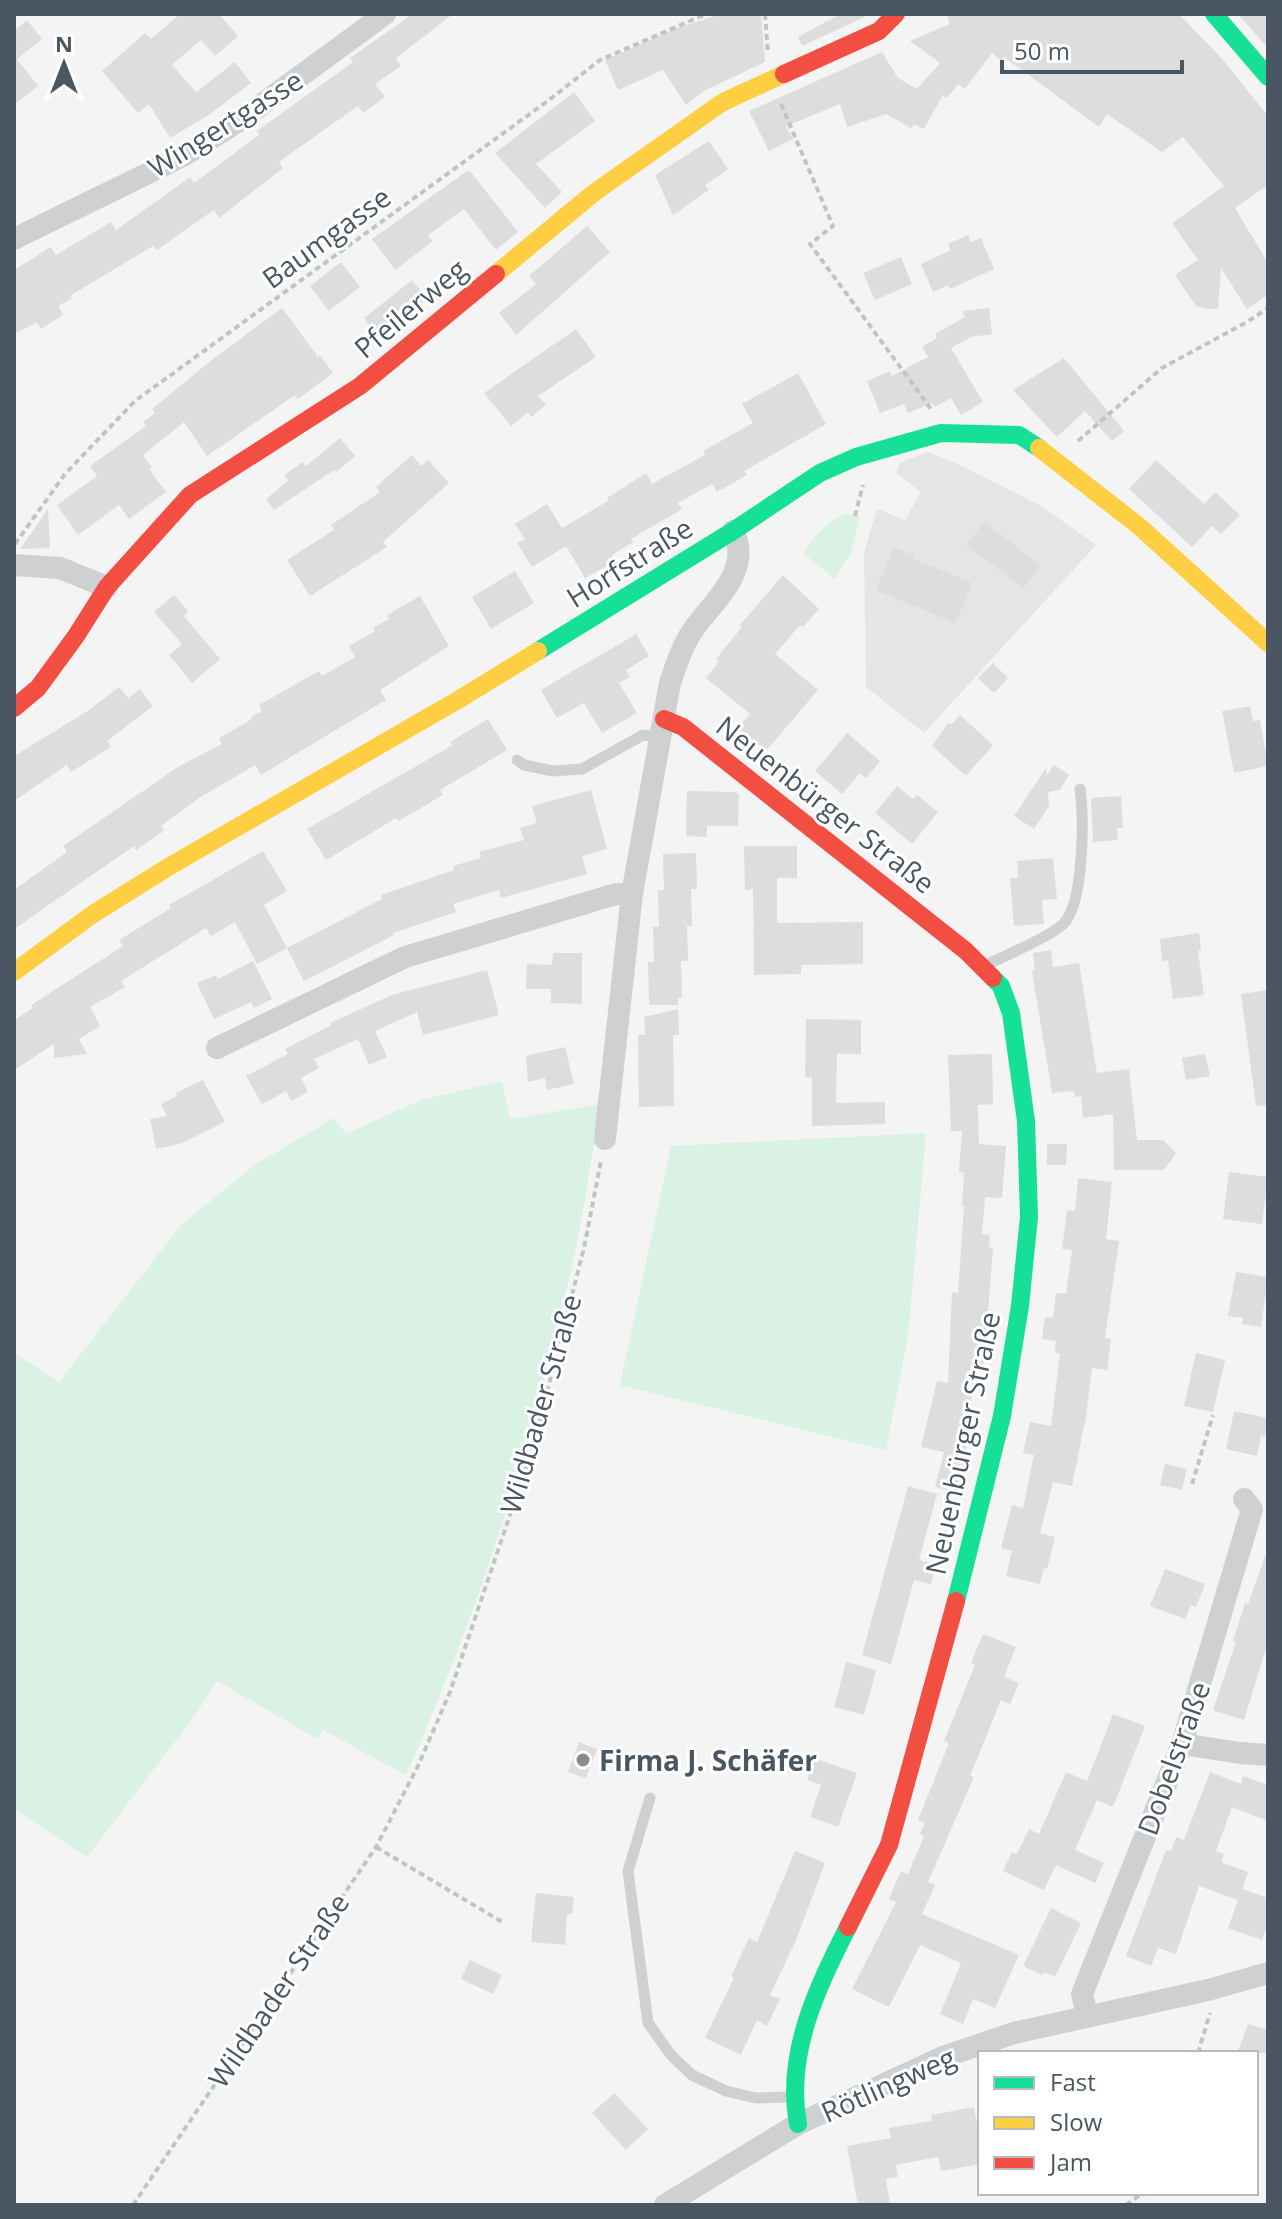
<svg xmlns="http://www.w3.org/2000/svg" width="1282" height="2219" viewBox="0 0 1282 2219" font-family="'Open Sans',sans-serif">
	<rect width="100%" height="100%" fill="#f4f4f4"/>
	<path fill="#e6e5e6" d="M928,452L962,466L1043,507L1096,545L924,733L866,687L864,552L877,509L905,520L921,492L896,473L901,462Z"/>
	<path fill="#d9f2e3" d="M846,513L860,517L851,553L835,579L804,554C814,534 826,523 846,513Z
		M502,1081L510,1119L601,1104C591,1158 584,1213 572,1266C533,1440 479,1612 406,1775L323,1730L318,1739L217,1681L196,1714L87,1857L14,1809V1353L59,1382L181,1225L256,1164L334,1118L346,1134L421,1100Z
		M926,1133L908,1337L886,1450L620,1385L671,1146Z"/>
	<path fill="#ddddde" d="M180,14H219L238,36L215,56L201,40L172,65L196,92L235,62L251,83L209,115L170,138L149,104L138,113L102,71L145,33L151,39Z
		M413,14H453L396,58L401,66L375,84L385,97L363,113L358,106L279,162L283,168L219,218L214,210L157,250L153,246L70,296L72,298L58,306L63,315L41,329L37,322L14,334V270L51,247L56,255L111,222L116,230L190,177L194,183L259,135L257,131L353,62L350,58Z
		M721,14H761L765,62L704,91L686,105L663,70L618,90L605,60L677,28Z
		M840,14H871L802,46L798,37Z
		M946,14H1179L1223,60L1268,116V185L1235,208L1268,263V295L1247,309L1221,268L1218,309H1208L1196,306L1175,275L1198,260L1172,223L1224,186L1183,137L1162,152L1107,114L1099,127L1004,57L1001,61L992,53L965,89L958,84L947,98L943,95L924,129L914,124L911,128L886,114L847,127L840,104L786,126L793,139L769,151L749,111L882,52L898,78L917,89L940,63L910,41L950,24Z
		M1238,14H1268V48L1259,38Z
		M27,20L42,39L17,59L38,86L14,105V31Z
		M574,92L595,121L536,164L562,192L545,208L495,153Z
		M709,141L728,169L705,185L709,190L673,215L655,175Z
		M467,171H470L518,232L496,250L464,209L428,235L433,241L395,270L372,239Z
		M587,226L610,252L516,335L499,313L536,284L529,276Z
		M968,235L971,242L981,238L994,269L950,289L948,285L933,292L921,264L951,250L948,244Z
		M901,257L912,284L875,300L863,273Z
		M341,262L360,287L329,311L310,286Z
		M412,280L427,299L378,337L364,318Z
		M282,308L318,357L320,355L333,373L298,399L295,395L207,456L184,422L143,455L152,467L149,469L166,492L129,519L119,505L78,535L57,505L97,476L90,466L146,426L143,422L155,413L152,409L213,359Z
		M989,308L992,334L971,337L951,348L983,402L961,415L951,398L935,407L932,403L908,413L904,404L880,413L867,381L890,371L892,376L928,357L922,347L937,338L935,334L965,317L962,311Z
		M576,329L596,357L538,396L546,405L531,417L528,412L511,426L484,393Z
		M1064,358L1124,431L1112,441L1085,411L1057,437L1013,390Z
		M798,373L826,424L744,471L747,475L717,492L712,484L678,503L682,509L631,539L633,542L612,555L616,561L585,578L566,546L532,567L517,543L525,539L515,524L547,504L562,528L608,501L607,498L646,473L652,484L705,455L703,451L753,423L742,404Z
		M340,438L355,456L336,472L334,470L274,510L266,499L288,481L284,475L303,462L306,466Z
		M412,455L421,466L428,460L449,483L383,542L387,547L310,596L287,560L334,530L331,525L380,492L376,487Z
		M1156,460L1204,504L1215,492L1240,515L1221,534L1212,526L1192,547L1129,489Z
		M48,509L50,548L20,549Z
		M984,522L1040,565L1024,588L966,545Z
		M894,547L915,556L913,559L972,583L955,623L876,590Z
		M515,571L534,603L491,629L472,597Z
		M783,575L819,609L803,627L800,625L775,654L818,690L766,751L738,728L750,714L706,678L719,662L716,659L742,627L740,625Z
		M174,595L188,611L184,616L220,659L192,683L169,655L182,644L154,612Z
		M420,596L449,646L380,690L386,700L261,775L255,765L199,798L161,826L164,831L136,850L134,846L14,929V890L67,852L63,846L178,767L222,744L219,738L252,719L251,717L262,711L259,705L319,671L322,676L355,657L349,646L375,631L373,628L389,619L387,615Z
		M636,634L649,656L626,670L630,677L619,683L637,713L602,733L584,703L557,718L541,690Z
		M993,663L1008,678L994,693L978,678Z
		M119,687L128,698L140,689L153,706L107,741L111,747L71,772L67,765L14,801V756L86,712Z
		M1250,706L1253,721L1260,720L1268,766L1234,773L1222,711Z
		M960,715L993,745L966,776L932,746L948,723L952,724Z
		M488,719L507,750L440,790L443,795L398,821L396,818L326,860L307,829L453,745L450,742Z
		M847,733L880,761L866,778L860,773L842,794L815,771Z
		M1054,765L1069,775L1060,790L1048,792L1049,806L1034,829L1014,816L1046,768L1047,775Z
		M897,786L913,799L917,795L938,812L912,844L875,813Z
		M591,790L607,849L582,856L587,874L501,898L499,890L453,904L456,912L393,933L394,935L304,981L287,948L382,899L381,895L454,870L453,866L481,858L479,852L524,840L520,828L537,823L532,806Z
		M687,791L736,792L739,794L738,826H707V837L686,836Z
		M1121,796L1123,828H1117L1118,840L1093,842L1091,798Z
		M744,846H797V878H777V923L863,922V964L801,965V974L754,975L753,889L745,890Z
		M263,851L287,891L264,905L287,948L257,964L235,922L211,936L206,928L121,981L125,987L90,1007L100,1026L79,1039L87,1054L54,1058V1044L14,1070V1020L33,1008L31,1005L123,946L119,940L171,908L169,905Z
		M696,853L697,889H691L692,926H687L688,961H681L682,998H678V1005H649L648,962H654L653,927H659L658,890H664L663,854Z
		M1053,858L1057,899L1042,900L1044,924L1014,926L1010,878H1018L1017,861Z
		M1199,933L1201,950L1198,951L1204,995L1173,999L1168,960L1162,961L1160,939Z
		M1051,950L1053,967L1079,963L1097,1073L1129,1069L1137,1140H1163L1176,1153L1164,1170H1114L1113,1114L1083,1118L1081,1096L1075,1097L1074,1091L1052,1093L1032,971L1035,970L1033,953Z
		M553,953H582V1004L551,1003V989H526L527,964L552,965Z
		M253,961L272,999L254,1008L251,1002L214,1019L197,983L216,975L218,979Z
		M487,970L499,1015L423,1035L417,1012L375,1031L387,1057L369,1065L358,1039L314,1059L319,1068L301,1078L308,1092L291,1101L286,1091L262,1104L246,1076L288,1054L285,1049L331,1025L330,1023L392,995Z
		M1268,990V1105L1256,1106L1241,994Z
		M678,1009L679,1035H673L674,1106L639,1107L638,1035H645L644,1017Z
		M806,1019L861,1020V1054H837L836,1103L885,1102V1124L812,1126V1077H805Z
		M565,1047L574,1084L547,1090L545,1078L528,1082L526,1056Z
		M992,1054L993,1104L978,1105L979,1144L1006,1146L1002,1198L985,1197L982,1234L990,1235L989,1247L993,1248L984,1365L980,1364L968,1413L974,1415L956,1492L935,1487L944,1452L921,1447L937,1381L948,1383L952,1292L958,1293L964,1206H962L964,1173L959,1172L962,1131H951L948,1055Z
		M1205,1054L1210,1076L1186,1080L1182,1058Z
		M203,1080L225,1122L182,1143L156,1149L150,1119L167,1116L161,1104L177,1096L176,1093Z
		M1047,1144H1067L1066,1165H1047Z
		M1229,1172L1268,1177L1262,1224L1223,1219Z
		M1078,1178L1112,1182L1106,1239L1119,1241L1105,1338L1111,1339L1107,1370L1092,1368L1086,1416L1072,1486L1053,1482L1040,1533L1055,1537L1047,1569L1044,1568L1040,1584L1006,1576L1012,1551L1001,1548L1012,1505L1023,1508L1034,1455L1023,1453L1030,1422L1051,1426L1060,1354L1055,1353L1056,1341L1042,1339L1045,1317L1053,1318L1056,1293L1066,1294L1072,1250L1062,1249L1067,1210L1075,1211Z
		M1236,1272L1268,1277L1261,1327L1242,1324L1243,1318L1228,1316Z
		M1196,1353L1225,1360L1213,1412L1184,1406Z
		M1234,1411L1268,1418L1265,1437L1261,1436L1257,1456L1226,1449Z
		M1165,1464L1187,1469L1182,1490L1160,1485Z
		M908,1486L937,1494L919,1560L936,1564L931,1584L914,1580L891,1664L862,1655Z
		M1265,1556H1268V1642L1244,1720L1213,1710L1236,1642L1233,1641L1245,1603L1248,1604Z
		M1165,1569L1205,1584L1196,1607L1191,1605L1185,1619L1150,1606Z
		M983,1634L1016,1647L1004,1677L1019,1683L1010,1704L1001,1700L970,1776L974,1777L928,1882L935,1885L922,1914L1019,1955L995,2008L973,1999L963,2024L940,2014L961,1963L920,1945L889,2007L852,1989L896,1902L889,1899L901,1871L908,1874L924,1836L920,1834L925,1823L918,1820L949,1743L944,1741L975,1665L971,1663Z
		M846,1662L876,1670L864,1715L834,1707Z
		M1113,1714L1145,1726L1113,1807L1097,1800L1075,1850L1104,1863L1095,1883L1056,1865L1044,1890L1003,1871L1012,1852L1017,1854L1029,1829L1039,1834L1066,1772L1087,1781Z
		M579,1742L597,1749L586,1778L568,1772Z
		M814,1758L857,1773L838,1827L810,1817L821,1785L807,1780Z
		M1210,1772L1241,1784L1243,1776L1268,1785V1821L1232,1807L1216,1851L1224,1854L1221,1862L1248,1872L1242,1889L1268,1898V1923L1262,1940L1228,1928L1238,1900L1199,1886L1176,1954L1158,1948L1151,1966L1126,1956L1166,1850L1171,1851L1176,1837L1184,1840Z
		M795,1851L825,1863L796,1940L770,1995L780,1999L767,2026L757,2020L741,2055L705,2038L734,1978L731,1976L749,1938L757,1942Z
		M536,1893L574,1897L572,1914H567L565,1945L531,1942Z
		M1051,1908L1081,1923L1055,1977L1044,1972L1042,1975L1023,1966Z
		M470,1960L502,1975L493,1994L461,1979Z
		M1248,2024L1268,2030V2053H1237Z
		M614,2093L648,2129L626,2150L592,2113Z
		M974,2107L977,2124H980V2164L941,2171L938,2157L896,2165L898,2177L886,2179L890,2205H858L847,2146L891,2138L889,2128L932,2121L931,2115Z"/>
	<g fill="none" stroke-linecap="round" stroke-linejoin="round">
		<path stroke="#bcc7c4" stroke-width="4" stroke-dasharray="6 4" stroke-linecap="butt" d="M765,14L768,54
			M781,104L833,226L810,244L931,409
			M1078,441L1162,368L1247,322L1268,308
			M855,516L863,485
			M15,544L65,474L135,401L549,100L600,60L706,14
			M1192,1484L1213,1415
			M376,1847L504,1923
			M1198,2053L1210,2013
			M133,2205L376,1847L418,1766L450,1692L533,1447L584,1248L601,1161
			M1126,2205L1143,2193"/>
		<path stroke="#ced0d2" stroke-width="11" d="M517,760L524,765L553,771L582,769L643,735L660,737
			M983,966C999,959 1056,934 1065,922C1084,899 1084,818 1080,789
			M650,1798L628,1871L648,2023L671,2055L692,2075L726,2091L756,2098L792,2097"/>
		<path stroke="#ced0d2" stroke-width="22" d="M14,239L183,156L239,121L385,14
			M14,565L60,568L107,587
			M217,1048L405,957L616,894H632
			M605,1139L632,894L670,683C676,665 682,646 693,630C714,600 753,571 733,531
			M1182,1744L1240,1753L1268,1755
			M1087,2015L1082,1994L1182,1744L1252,1509L1244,1499
			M665,2205L798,2124L943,2057L1014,2033L1208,1990L1268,1973"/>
		<path stroke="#16e098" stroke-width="18" d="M1214,14L1268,77
			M538,651L733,531L820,473L856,457L941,433L1019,435L1039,448
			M956,1601L1002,1416L1020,1306L1029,1217L1026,1121L1011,1013L1001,986L993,978
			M798,2124C785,2054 817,1988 848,1927"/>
		<path stroke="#ffcf43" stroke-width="18" d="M496,274L595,192L723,102L784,74
			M1039,448L1140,527L1268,643
			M14,972L93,914L170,866L458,700L538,651"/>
		<path stroke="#f24e42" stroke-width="18" d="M784,74L879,31L896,14
			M14,708L38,688L76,636L107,587L190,495L360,386L496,274
			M664,719L683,727L966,951L993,978
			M848,1927L889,1845L956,1601"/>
	</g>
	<circle fill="#868d94" stroke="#fff" stroke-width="3" cx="583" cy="1760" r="8"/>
	<g text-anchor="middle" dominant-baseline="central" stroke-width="6" stroke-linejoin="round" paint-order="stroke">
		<g font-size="28" fill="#4a5661" stroke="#fff">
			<text transform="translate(225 123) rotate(-32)">Wingertgasse</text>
			<text transform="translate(326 237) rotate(-36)">Baumgasse</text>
			<text transform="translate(410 308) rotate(-40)">Pfeilerweg</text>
			<text transform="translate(629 562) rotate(-32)">Horfstraße</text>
			<text transform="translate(826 804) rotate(38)">Neuenbürger Straße</text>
			<text transform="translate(540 1404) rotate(-74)">Wildbader Straße</text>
			<text transform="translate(962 1443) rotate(-78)">Neuenbürger Straße</text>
			<text transform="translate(1173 1758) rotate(-70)">Dobelstraße</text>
			<text transform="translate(278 1990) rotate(-56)">Wildbader Straße</text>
			<text transform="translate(888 2084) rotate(-24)">Rötlingweg</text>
		</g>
		<g font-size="28" font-weight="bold" fill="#4a5661" stroke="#fff" text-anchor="start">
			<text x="599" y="1760">Firma J. Schäfer</text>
		</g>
	</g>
	<rect width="1282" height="2219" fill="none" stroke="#4a5661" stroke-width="32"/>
	<rect x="978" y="2051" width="280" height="144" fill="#ffffff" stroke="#b7bbc0" stroke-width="2"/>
	<rect x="994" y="2077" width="40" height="12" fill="#16e098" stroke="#b7bbc0" stroke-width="2"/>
	<text x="1050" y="2091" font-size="24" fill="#4a5661">Fast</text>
	<rect x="994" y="2117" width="40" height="12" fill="#ffcf43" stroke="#b7bbc0" stroke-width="2"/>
	<text x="1050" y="2131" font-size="24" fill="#4a5661">Slow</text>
	<rect x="994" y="2157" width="40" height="12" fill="#f24e42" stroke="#b7bbc0" stroke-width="2"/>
	<text x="1050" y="2171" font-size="24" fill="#4a5661">Jam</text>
	<g transform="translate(64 64)" stroke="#ffffff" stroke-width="6" paint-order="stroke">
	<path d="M0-6L14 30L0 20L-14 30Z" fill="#4a5661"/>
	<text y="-12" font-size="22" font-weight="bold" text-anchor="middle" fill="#4a5661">N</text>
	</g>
	<path d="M1002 60v12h180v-12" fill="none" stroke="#4a5661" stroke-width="4"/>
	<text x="1014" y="60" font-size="24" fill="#4a5661" stroke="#ffffff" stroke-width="6" paint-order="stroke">50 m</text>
</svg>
